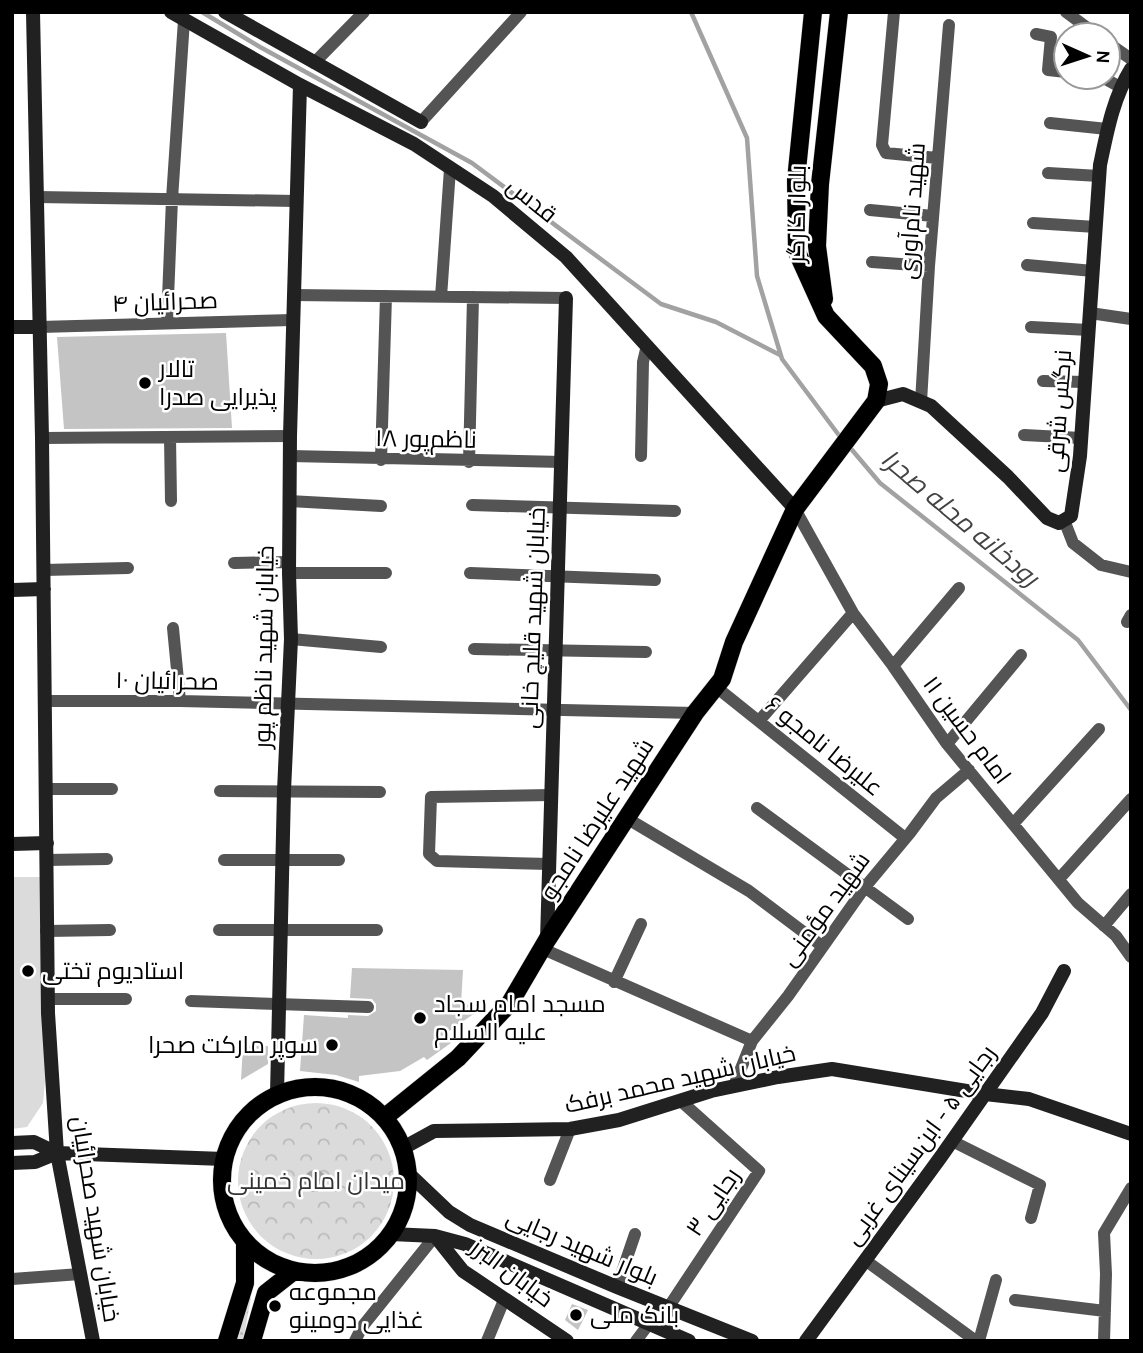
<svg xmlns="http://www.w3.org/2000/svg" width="1143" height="1353" viewBox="0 0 1143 1353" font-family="Karla,Cairo,sans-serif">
	<defs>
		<pattern id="grass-dots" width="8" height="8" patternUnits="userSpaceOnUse" patternTransform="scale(1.75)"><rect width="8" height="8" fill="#dbdbdb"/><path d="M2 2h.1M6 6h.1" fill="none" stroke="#bababa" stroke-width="1.8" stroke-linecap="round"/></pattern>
		<pattern id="park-crowns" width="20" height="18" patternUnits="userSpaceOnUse" patternTransform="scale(1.75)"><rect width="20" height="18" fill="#dbdbdb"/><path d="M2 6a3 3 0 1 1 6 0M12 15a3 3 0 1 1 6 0" fill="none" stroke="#bababa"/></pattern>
		<pattern id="water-waves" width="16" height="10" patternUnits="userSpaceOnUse" patternTransform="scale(1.75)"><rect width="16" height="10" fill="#a2a2a2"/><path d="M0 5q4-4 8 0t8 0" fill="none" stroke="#8a8a8a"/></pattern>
	</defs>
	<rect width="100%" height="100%" fill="#fff"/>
	<path fill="url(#grass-dots)" d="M248,1296L251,1298L243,1341H234Z"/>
	<path fill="url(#park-crowns)" d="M238 1181a78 78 0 1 1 156 0a78 78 0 1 1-156 0Z"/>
	<path fill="#dbdbdb" d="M12,877H43L45,1081L43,1103L27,1127L12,1129Z"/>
	<path fill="url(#water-waves)" d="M304 1181a11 11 0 1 1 22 0a11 11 0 1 1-22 0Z"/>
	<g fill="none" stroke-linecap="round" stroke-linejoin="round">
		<path stroke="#a2a2a2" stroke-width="4.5" d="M202,12L260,47L472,163L661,304L716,322L780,355
			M691,12L747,138L757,276L782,359L841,438
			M847,444L880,483L1078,640L1131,710"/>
	</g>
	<path fill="#c4c4c4" d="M226,333L232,428L64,429L57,337Z
		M352,968L463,970L461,1004L475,1005V1013L445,1034L451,1043L427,1060L424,1057L400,1071L359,1076V1082L336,1075L300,1071L304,1015L348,1018V1015L368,1016L376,1011V1004L372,999L350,998Z
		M243,1046H268V1064L241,1080Z
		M572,1304L588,1310L578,1330L565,1320Z"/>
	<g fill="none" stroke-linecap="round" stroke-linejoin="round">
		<g stroke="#dbdbdb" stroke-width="19">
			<path id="primary" d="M824,299L817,246L820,184L839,12
				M222 1180a93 93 0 1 1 186 0a93 93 0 1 1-186 0Z
				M385,1117L458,1058L510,1003L547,940L695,713L722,679L734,642L795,509L876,401L879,384L873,366L826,316L797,252L796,180L813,12
				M227,1341L245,1283V1242
				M252,1341L266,1293L294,1271"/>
		</g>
		<path stroke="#545454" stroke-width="12" d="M894,12L882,145L886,153L937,158
			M1066,12L1097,35
			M1036,34L1051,37L1048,70L1066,72
			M1108,43L1131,59
			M314,63L364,12
			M1102,77L1120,87
			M421,122L521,12
			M1050,123L1107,129
			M1048,173L1099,176
			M37,197L296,201
			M870,210L933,216
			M1033,223L1096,227
			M872,262L929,266
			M1027,265L1093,271
			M293,295L566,298
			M441,297L450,169
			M1090,313L1131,319
			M167,323L172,199L184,20
			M40,327L292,320
			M1031,327L1089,330
			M1043,381L1085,382
			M921,402L929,266L949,25
			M1024,435L1081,438
			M170,437L171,501
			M42,438L290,436
			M290,456L562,462
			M641,456L643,362L647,345
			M381,460L386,296
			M469,462L473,297
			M289,501L381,506
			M472,505L675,511
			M795,509L853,613L893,666L947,744L1078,903L1116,936L1131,957
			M1064,520L1073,543L1101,565L1131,572
			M234,563L289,562
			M44,570L128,568
			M289,573H386
			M470,573L655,580
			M1127,622L1131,615
			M173,628L180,701
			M291,639L381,647
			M474,649L646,652
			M893,666L959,588
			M716,687L905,838
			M46,701H180L695,713
			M759,721L853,613
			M947,744L1021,655
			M46,789H112
			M220,791L380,792
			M757,808L908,919
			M628,819L749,891L822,946
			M1013,824L1099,729
			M46,860L107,859
			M224,860H339
			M549,864L437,861L429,854L431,797L551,795
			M1059,879L1131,799
			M1104,926L1131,894
			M219,930H377
			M46,931L110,930
			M543,949L752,1041
			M614,982L641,924
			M48,999H126
			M191,1001L368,1007
			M734,1086L752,1041L788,996L865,887L910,833L936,798L969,770
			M952,1141L1040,1185L1031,1218
			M550,1180L570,1129
			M865,1260L976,1341
			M12,1279L80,1274
			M617,1287L635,1234
			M1015,1300L1105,1311
			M668,1308L759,1171L682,1102
			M355,1341L362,1327L435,1236
			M487,1341L504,1300
			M636,1341L648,1325
			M979,1341L996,1280
			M1104,1341L1106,1274L1104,1233L1131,1188"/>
		<path stroke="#212121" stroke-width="14" d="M33,12L42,438L48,1013L57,1153L93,1341
			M171,12L300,85L414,144L493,196L566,257L795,509
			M225,12L421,122
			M12,327H40
			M876,401L903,394L931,406L1008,477L1047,518L1059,523L1071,516L1080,456L1100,165C1107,132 1113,98 1131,69
			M12,590L44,589
			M12,844L47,843
			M547,940L566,298
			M277,1094L284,791L291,639L289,573L290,436L300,85
			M12,1143L34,1142L57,1153L224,1159
			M403,1148L434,1131L570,1129L619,1120L711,1091L778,1077L832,1069L985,1094L1029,1099L1131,1134
			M12,1163L35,1162L57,1153
			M408,1173L449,1212L470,1225L617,1287L752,1341
			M391,1234L435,1236L465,1244L689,1341
			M435,1236L463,1271L567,1341
			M806,1341L940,1158L1042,1013L1064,971"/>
		<use href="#primary" stroke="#000" stroke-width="18"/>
	</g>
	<g fill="#000" stroke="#fff" stroke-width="2.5">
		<circle cx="145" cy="383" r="7"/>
		<circle cx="28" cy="971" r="7"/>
		<circle cx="420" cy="1018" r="7"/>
		<circle cx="332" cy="1045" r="7"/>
		<circle cx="275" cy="1306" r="7"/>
		<circle cx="576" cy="1315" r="7"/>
	</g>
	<g text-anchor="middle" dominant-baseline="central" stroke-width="5" stroke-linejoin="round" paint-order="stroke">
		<g font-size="24" fill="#000" stroke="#fff">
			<text transform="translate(532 200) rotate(39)">قدس</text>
			<text transform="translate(912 211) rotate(-86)">شهید نام‌آوری</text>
			<text transform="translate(797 214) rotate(-89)">بلوار کارگر</text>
			<text transform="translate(165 302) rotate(-2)">صحرائیان ۴</text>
			<text transform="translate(1059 411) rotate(-86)">نرگس شرقی</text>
			<text transform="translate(426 439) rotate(1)">ناظم‌پور ۱۸</text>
			<text transform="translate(533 618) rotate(-88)">خیابان شهید قلیچ خانی</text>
			<text transform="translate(264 647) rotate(-89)">خیابان شهید ناظم پور</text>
			<text transform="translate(167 681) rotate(1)">صحرائیان ۱۰</text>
			<text transform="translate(967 730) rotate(53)">امام حسین ۱۱</text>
			<text transform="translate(824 746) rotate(39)">علیرضا نامجو ۶</text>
			<text transform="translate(597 819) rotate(-57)">شهید علیرضا نامجو</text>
			<text transform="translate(825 909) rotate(-54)">شهید مؤمنی</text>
			<text transform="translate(680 1079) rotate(-13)">خیابان شهید محمد برفک</text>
			<text transform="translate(920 1145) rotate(-54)">رجایی ۵ - ابن‌سینای غربی</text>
			<text transform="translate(713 1202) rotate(-56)">رجایی ۳</text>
			<text transform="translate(96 1219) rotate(81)">خیابان شهید صحرائیان</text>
			<text transform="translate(582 1247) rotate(23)">بلوار شهید رجایی</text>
			<text transform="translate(512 1273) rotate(37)">خیابان البرز</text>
		</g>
		<g font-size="24" fill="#000" stroke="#fff" text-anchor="start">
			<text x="159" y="369">تالار<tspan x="159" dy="28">پذیرایی صدرا</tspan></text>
			<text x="42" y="971">استادیوم تختی</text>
			<text x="434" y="1004">مسجد امام سجاد<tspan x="434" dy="28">علیه السلام</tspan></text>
			<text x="318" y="1045" text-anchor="end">سوپر مارکت صحرا</text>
			<text x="289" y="1292">مجموعه<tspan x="289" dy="28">غذایى دومینو</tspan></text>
			<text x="590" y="1315">بانک ملی</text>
		</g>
		<g font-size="24" fill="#323232" stroke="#fff">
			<text x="316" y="1181">میدان امام خمینی</text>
		</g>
		<g font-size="26" font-style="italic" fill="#434343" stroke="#fff">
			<text transform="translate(960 518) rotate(40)">رودخانه محله صحرا</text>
		</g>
	</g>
	<rect width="1143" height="1353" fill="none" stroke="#000000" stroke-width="28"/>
	<g transform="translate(1087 56) rotate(93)"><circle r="33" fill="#ffffff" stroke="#999999" stroke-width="2"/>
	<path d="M0-5L12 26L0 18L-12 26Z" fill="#000000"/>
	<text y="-10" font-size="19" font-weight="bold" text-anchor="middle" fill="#000000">N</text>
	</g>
</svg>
